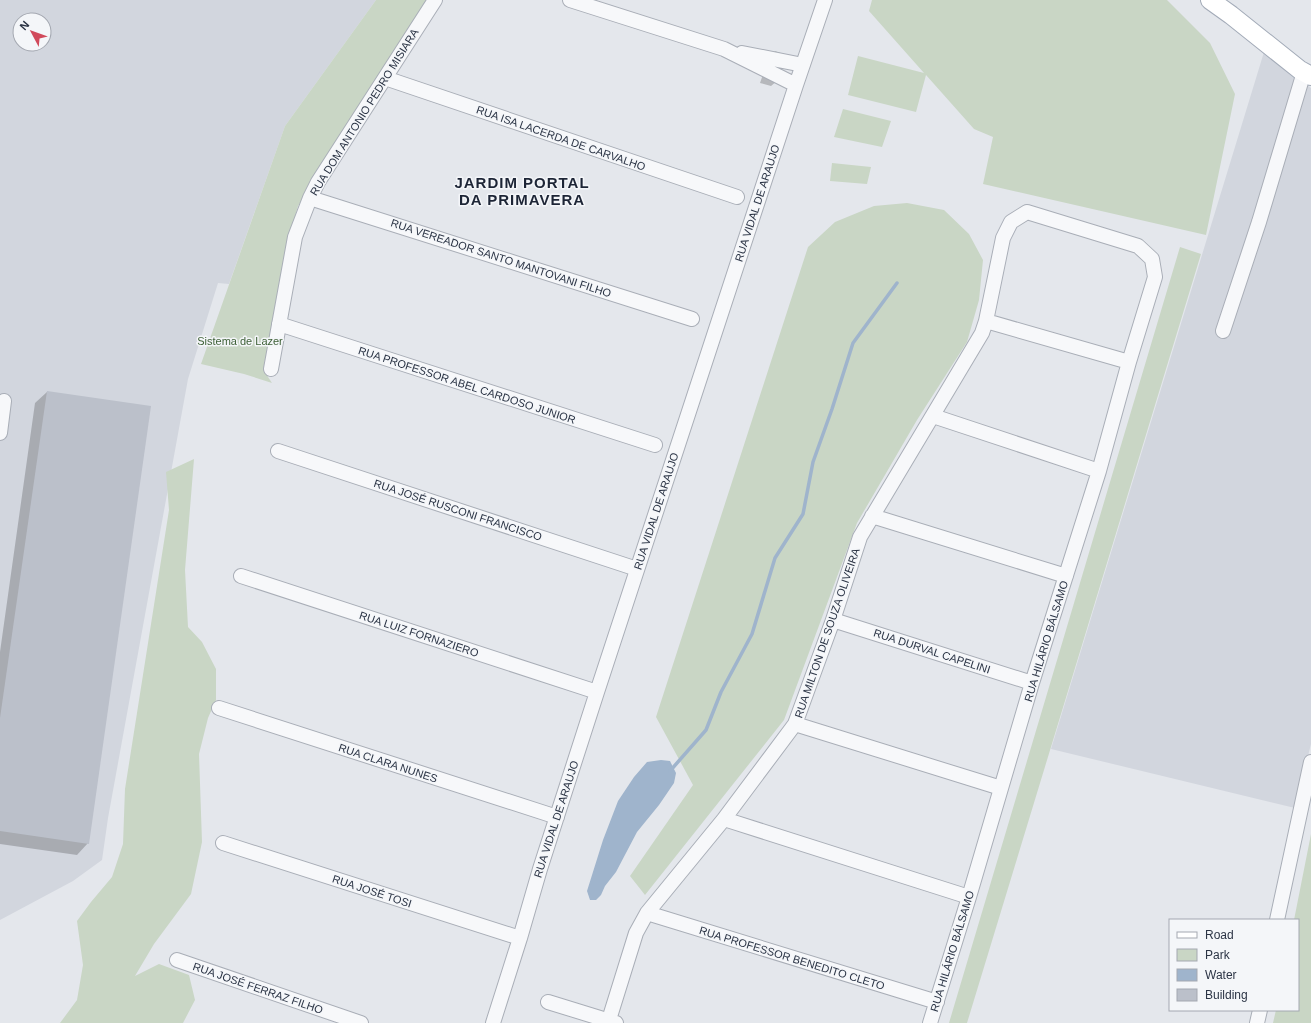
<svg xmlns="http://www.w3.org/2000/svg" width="1311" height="1023" viewBox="0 0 1311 1023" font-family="Helvetica,sans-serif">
	<rect width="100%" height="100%" fill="#e4e7ec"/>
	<path fill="#d2d6de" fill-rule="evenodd" d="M0,0H376L285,126L229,284L218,283L188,379L108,818L102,860L73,881L0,920ZM20,20H44V44H20Z
		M1264,52L1311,88V744L1295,808L1051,749Z"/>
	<path fill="#c9d6c5" d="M376,0H429L298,206L289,237L269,352C260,366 264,371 272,383L244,374L201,364L285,126Z
		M872,0H1167L1210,43L1235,94L1206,235L983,184L993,137L974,129L926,75L916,112L848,95L858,56L924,73L869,11Z
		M843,109L891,121L882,147L834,137Z
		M832,163L871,167L867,184L830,181Z
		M907,203L944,210L969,234L983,260L979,300L967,342L917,420L857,523L784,720L645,895L630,876L693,785L656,717L808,247L835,222L874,206Z
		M1180,247L1201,254L967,1023H949Z
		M194,459L185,570L188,627L202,642L216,669V700L208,718L199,754L202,842L191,894L154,944L135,976L159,964L189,975L195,1000L183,1023H60L77,1000L83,965L77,921L91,902L112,877L123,844L125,789L169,510L166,472Z
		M1311,834V1023H1273L1276,1010H1298V920H1294Z"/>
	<path fill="#9fb4cc" d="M661,760L670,761L676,773L674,783L659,805L637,832L616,872L605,886L601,895L596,900H590L587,891L603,840L618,801L634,777L647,762Z"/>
	<path fill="#0003" d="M775,51L786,55L777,81L771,86L760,83L769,57Z
		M47,392L88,843L77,855L0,844V652L35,403Z"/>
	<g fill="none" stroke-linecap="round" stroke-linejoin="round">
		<path stroke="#9fb4cc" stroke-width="3.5" d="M670,771L706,730L721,692L752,634L775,558L803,514L813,462L832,409L853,343L897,283"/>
	</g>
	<path fill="#bbc0ca" d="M47,391L151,406L89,844L0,831V718Z"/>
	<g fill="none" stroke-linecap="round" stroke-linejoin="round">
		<g stroke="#a9aeb7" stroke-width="16">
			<path id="minor" d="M570,0L724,49L796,85
				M742,53L803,65
				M385,78L737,197
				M310,198L692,319
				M986,321L1129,362
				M279,324L655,445
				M1223,331L1259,222L1304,72
				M271,369L295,237L310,198L318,182L435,0
				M933,416L1099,471
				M0,433L4,401
				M278,451L637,569
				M872,516L1066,576
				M241,576L597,692
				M833,620L1032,683
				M219,708L557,817
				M795,724L1001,788
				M724,819L969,897
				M223,843L520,938
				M647,913L937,1002
				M1277,920L1311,762
				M177,960L361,1023
				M548,1002L616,1023
				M493,1023L520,938L540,869L597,692L796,85L825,0
				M608,1023L636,933L647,913L724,819L795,724L833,620L860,537L982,333L986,321L1003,238L1011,222L1027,212L1138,246L1152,259L1155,277L1129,362L1099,471L1032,683L969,897L930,1023
				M1257,1023L1260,1010"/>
		</g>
		<g stroke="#a3abb8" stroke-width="20">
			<path id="major" d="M1210,0L1231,15L1300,70L1311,76"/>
		</g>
		<use href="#minor" stroke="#f7f8fa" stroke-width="14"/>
		<use href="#major" stroke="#fff" stroke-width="18"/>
	</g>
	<g text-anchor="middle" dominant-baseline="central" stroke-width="3" stroke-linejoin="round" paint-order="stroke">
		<g font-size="11" fill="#2b3445" stroke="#f4f6f9">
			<text transform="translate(364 112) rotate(-58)">RUA DOM ANTONIO PEDRO MISIARA</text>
			<text transform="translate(561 138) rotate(19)">RUA ISA LACERDA DE CARVALHO</text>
			<text transform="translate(757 203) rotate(-72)">RUA VIDAL DE ARAUJO</text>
			<text transform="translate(501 258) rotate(18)">RUA VEREADOR SANTO MANTOVANI FILHO</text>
			<text transform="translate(467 385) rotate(18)">RUA PROFESSOR ABEL CARDOSO JUNIOR</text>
			<text transform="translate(458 510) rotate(18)">RUA JOSÉ RUSCONI FRANCISCO</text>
			<text transform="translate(656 511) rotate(-72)">RUA VIDAL DE ARAUJO</text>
			<text transform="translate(827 633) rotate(-71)">RUA MILTON DE SOUZA OLIVEIRA</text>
			<text transform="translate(419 634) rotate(18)">RUA LUIZ FORNAZIERO</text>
			<text transform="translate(1046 641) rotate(-73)">RUA HILÁRIO BÁLSAMO</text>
			<text transform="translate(932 651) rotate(18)">RUA DURVAL CAPELINI</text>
			<text transform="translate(388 763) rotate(18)">RUA CLARA NUNES</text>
			<text transform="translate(556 819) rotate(-72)">RUA VIDAL DE ARAUJO</text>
			<text transform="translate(372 891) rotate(18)">RUA JOSÉ TOSI</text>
			<text transform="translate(952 951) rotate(-73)">RUA HILÁRIO BÁLSAMO</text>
			<text transform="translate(792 958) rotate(17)">RUA PROFESSOR BENEDITO CLETO</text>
			<text transform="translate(258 988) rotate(19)">RUA JOSÉ FERRAZ FILHO</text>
		</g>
		<g font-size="11" fill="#3f6138" stroke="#f4f6f9">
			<text x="240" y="341">Sistema de Lazer</text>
		</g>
		<g font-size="15" font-weight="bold" letter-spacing="1" fill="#1d2536" stroke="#f4f6f9">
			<text x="522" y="182">JARDIM PORTAL<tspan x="522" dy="17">DA PRIMAVERA</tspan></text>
		</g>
	</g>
	<rect x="1169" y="919" width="130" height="92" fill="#f4f6f9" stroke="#a4a8b1"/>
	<rect x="1177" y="932" width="20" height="6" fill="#ffffff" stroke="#a4a8b1"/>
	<text x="1205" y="939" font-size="12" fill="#2b3445">Road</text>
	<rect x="1177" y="949" width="20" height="12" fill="#c9d6c5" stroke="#a4a8b1"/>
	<text x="1205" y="959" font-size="12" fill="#2b3445">Park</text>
	<rect x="1177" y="969" width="20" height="12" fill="#9fb4cc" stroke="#a4a8b1"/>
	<text x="1205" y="979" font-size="12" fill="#2b3445">Water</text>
	<rect x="1177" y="989" width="20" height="12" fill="#bbc0ca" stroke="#a4a8b1"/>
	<text x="1205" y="999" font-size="12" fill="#2b3445">Building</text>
	<g transform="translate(32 32) rotate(311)"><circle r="19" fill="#f4f6f9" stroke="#a4a8b1"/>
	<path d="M0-3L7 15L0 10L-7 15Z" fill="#d1495b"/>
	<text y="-6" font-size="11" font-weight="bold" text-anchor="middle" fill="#2b3445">N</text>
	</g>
</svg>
